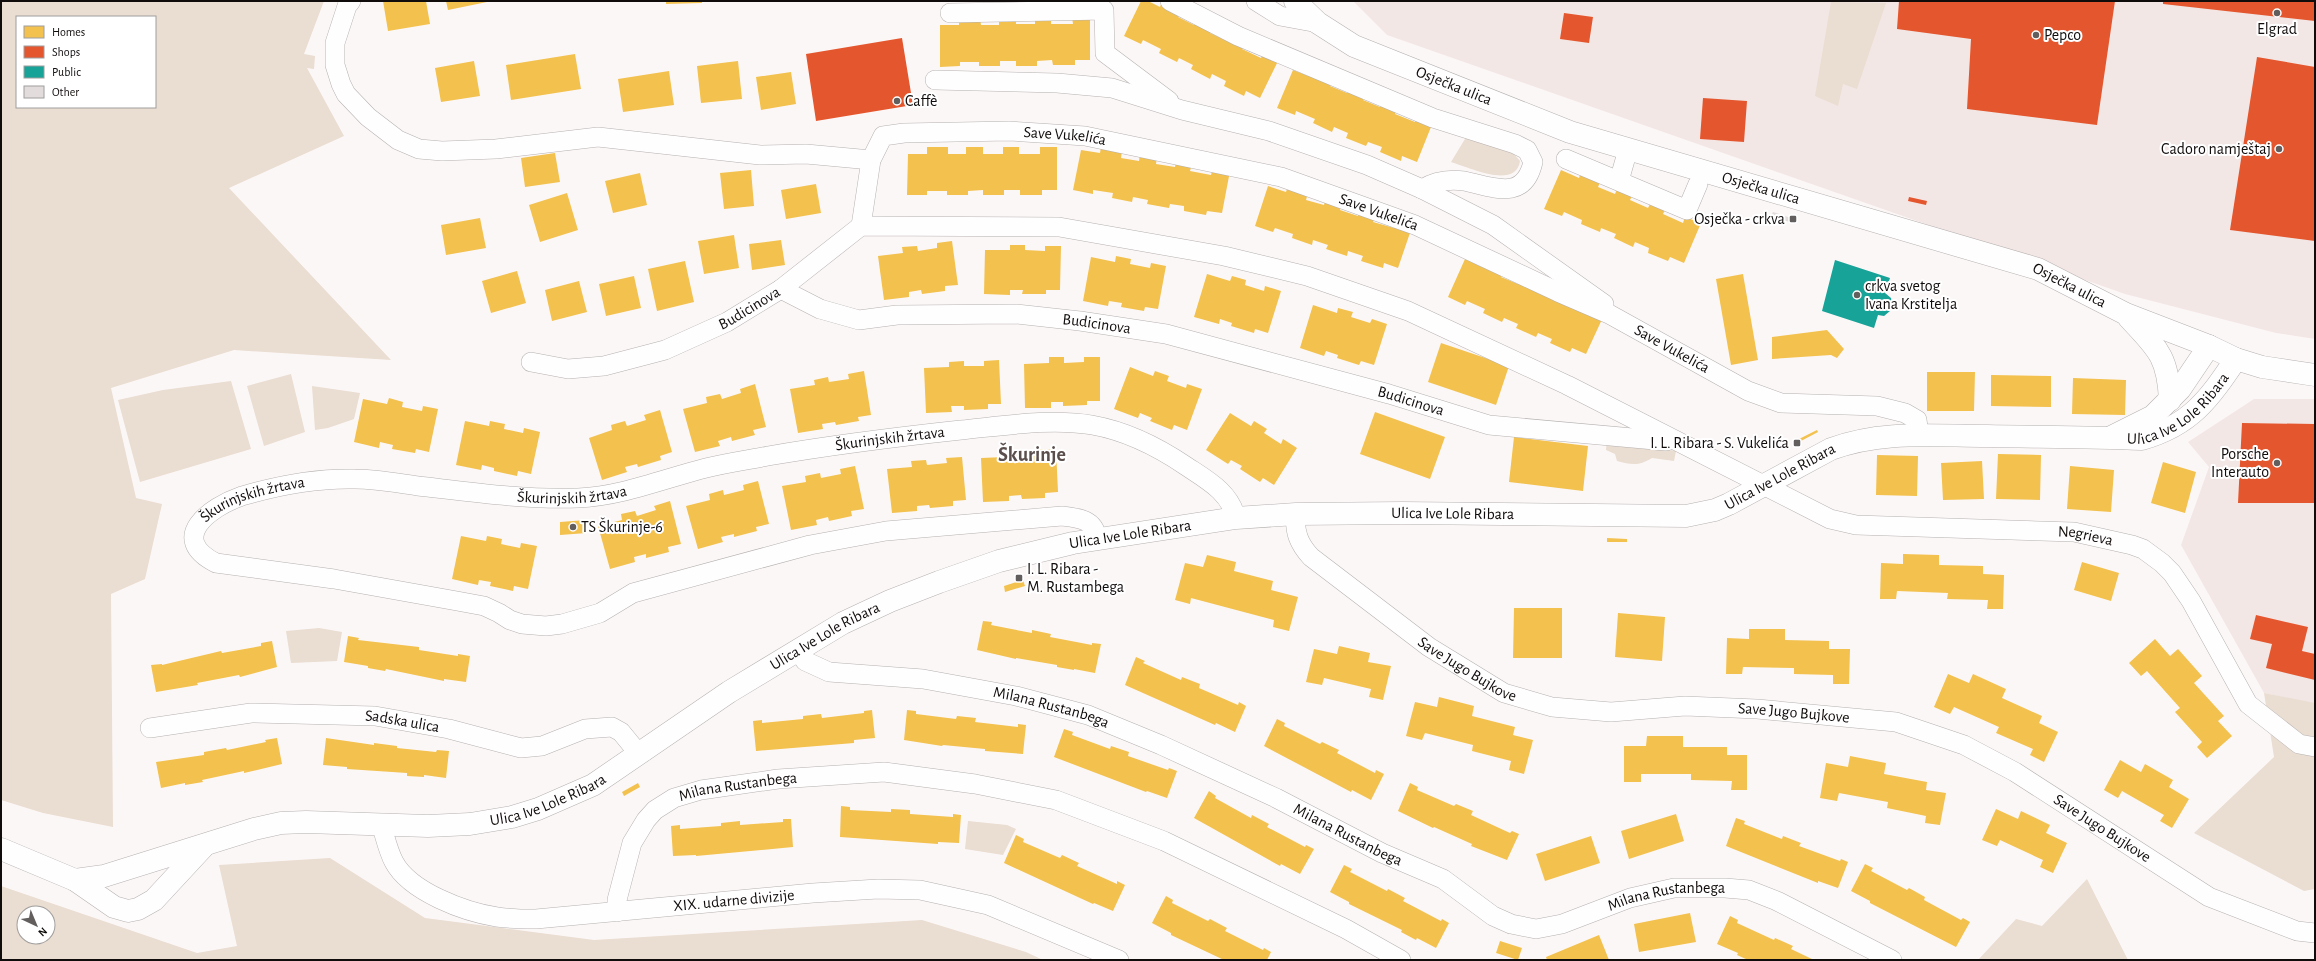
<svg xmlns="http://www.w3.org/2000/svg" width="2316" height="961" viewBox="0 0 2316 961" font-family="'Alegreya Sans',sans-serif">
	<rect width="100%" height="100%" fill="#fcf7f7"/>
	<path fill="#f3e7e6" d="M1353,1H2315V339L2276,333L2125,294L1387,35Z
		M2254,399H2315V704L2264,693L2181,545L2209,467L2188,442Z"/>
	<path fill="#eaddd1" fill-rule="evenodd" d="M1,1H324L304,54L315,56L314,69L307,68L344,136L229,188L391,360L234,350L111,388L136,498L162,504L145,579L111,594L113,827L43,813L1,800ZM17,17H155V107H17Z
		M1831,2L1886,3L1857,89L1843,84L1838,106L1815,96Z
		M1468,134C1485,140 1509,145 1520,161C1516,190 1468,167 1451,162Z
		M291,374L305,432L264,446L247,386Z
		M231,381L251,449L140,482L118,400L163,390Z
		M312,386L360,393L354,419L328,428L315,430Z
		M1607,439L1676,451L1674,461L1652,458C1639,466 1632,465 1617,461L1615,454L1606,450Z
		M319,628L342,632L337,661L291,663L286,631Z
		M2264,693L2315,703V889L2304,891L2194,833L2274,757Z
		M968,821L1007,825L1016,829L1003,855L965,849Z
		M330,858L425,918L594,940L922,920L1026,952L1043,960H1V886L197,953L237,946L219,865ZM24,913H48V937H24Z
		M2087,879L2128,960H1978L2016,919L2042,926Z"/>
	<path fill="#f2c14e" d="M383,1H426L430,24L388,31Z
		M446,1H487V2L448,10Z
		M666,1H702V3L666,4Z
		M1141,1H1148L1160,7L1162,1L1182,11L1178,17L1194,25L1198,19L1213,26L1210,33L1227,41L1245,42L1242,49L1261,58L1264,52L1279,59L1260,98L1246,91L1244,96L1224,86L1226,81L1212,74L1210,79L1191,69L1193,65L1179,58L1177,62L1159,53L1161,49L1143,40L1141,44L1124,36Z
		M1016,17V24H1035V18L1051,17V24H1073L1072,17H1090V60H1075V65H1053L1052,60L1037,61V66H1016V61H1000V66H979V62H960V66L940,67V25H959V19L980,18L981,25H999V18Z
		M575,54L581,89L511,100L506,65Z
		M474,61L480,96L441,102L435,68Z
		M738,61L742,99L701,103L697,66Z
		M1293,70L1311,77L1313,71L1333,80L1330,86L1347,93L1350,86L1365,93L1363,100L1380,107L1383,101L1398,107L1395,114L1415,122L1418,116L1433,122L1417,162L1402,156L1401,161L1380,152L1382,147L1368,142L1366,146L1346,138L1348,133L1334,127L1332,132L1313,123L1315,119L1296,111L1295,115L1277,108Z
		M669,71L674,105L623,112L618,79Z
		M791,72L796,104L761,110L756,77Z
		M927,147H948V154H966V147H983V154H1003V147H1019V154H1040V147H1057V190H1042V195H1020V190H1004V195H983V190L968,191V195H947V191H927V195H907L908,154H927Z
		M1101,147L1122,151L1121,158L1139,161L1140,154L1157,157L1156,164L1175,167L1176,161L1192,164L1190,171L1211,175L1213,168L1230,171L1222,213L1207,211L1206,215L1184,211V206L1170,204L1169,208L1147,204L1148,200L1133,197L1132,202L1112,198L1113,193L1093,190V194L1073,190L1081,150L1100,153Z
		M555,153L560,182L525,187L521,158Z
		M751,170L754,206L724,209L720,173Z
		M1561,170L1579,178L1581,172L1601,180L1598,187L1615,194L1618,187L1633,194L1630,200L1648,208L1651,202L1666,208L1663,214L1683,223L1685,217L1701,223L1684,263L1670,257L1668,261L1648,253L1649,248L1635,242L1633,247L1614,238L1616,234L1601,228L1600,232L1581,224L1582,220L1564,212L1562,216L1544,209Z
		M640,173L647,205L613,213L605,181Z
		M816,184L821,213L786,219L781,190Z
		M1268,186L1286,192L1288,186L1308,193L1306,200L1324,205L1326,198L1342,204L1340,210L1358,216L1360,210L1376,215L1373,222L1394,228L1396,222L1412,227L1398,268L1384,263L1383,268L1361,261L1363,256L1348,251L1347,256L1326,249L1328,245L1313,240L1312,245L1292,238L1293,234L1275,228L1273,232L1255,226Z
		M567,193L578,230L540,242L529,205Z
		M480,218L486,248L446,255L441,225Z
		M734,235L739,268L704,274L698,241Z
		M781,240L785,265L752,270L749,244Z
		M952,241L958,285L945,286V291L922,294L921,290L909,292V297L884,300L878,256L903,253L902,247L917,246L918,251L937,248V243Z
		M1010,245H1025V250L1045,251V246H1061L1060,290H1046V294H1022L1023,290H1010V295L984,294L985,250H1010Z
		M1116,256L1131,259L1130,264L1150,268L1151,263L1166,266L1158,309L1145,307L1144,311L1121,307L1122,303L1109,301L1108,306L1083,301L1091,257L1115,262Z
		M1465,259L1482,267L1485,261L1504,270L1501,277L1518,284L1521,277L1566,305L1585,314L1588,308L1604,315L1586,354L1572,348L1570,352L1550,343L1552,339L1538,333L1536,337L1516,328L1518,324L1504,318L1502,322L1483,313L1485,309L1467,301L1465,305L1448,297Z
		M685,261L694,302L657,311L648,269Z
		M517,271L526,303L491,313L482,281Z
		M1207,274L1230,281L1232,276L1246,280L1245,285L1264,291L1265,286L1281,291L1268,333L1255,329L1254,333L1231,326L1232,323L1220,319L1219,324L1194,317Z
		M1743,274L1758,360L1731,365L1716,279Z
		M634,276L641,308L606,316L599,284Z
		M579,281L587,312L552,321L545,290Z
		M1313,305L1337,313L1338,308L1353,312L1351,317L1370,323L1372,319L1387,324L1374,365L1361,361L1359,365L1337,358L1338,355L1326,351L1324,356L1300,348Z
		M1827,330L1844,349L1837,358L1831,355L1772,359V337Z
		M1441,343L1509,366L1496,405L1428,382Z
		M1049,357H1064V363L1084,362V357H1100V401H1087V405L1063,406V402H1051V408H1025L1024,364L1049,363Z
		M999,360L1001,404H988V409L964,410V406H951L952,412L926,413L924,368L949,367V362L964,361V366H984V361Z
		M1130,367L1153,376L1155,371L1169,376L1167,381L1186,388L1187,384L1202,389L1187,430L1174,425L1172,430L1150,421L1152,418L1140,413L1138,418L1114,409Z
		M864,371L871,415L858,417L859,421L836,425L835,422L822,424L823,429L798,433L790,389L815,385L814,380L828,377L829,382L849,379L848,374Z
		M1927,372H1975L1974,411H1927Z
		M1991,375L2051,376V407L1991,406Z
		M2073,378L2126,380L2125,415L2072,414Z
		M755,384L766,427L753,430L755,435L732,441L731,437L718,441L720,446L695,452L683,409L707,403L706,397L720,394L722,399L741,393L740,389Z
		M389,398L403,402L402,407L422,411L423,406L438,409L429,452L416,449L415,453L392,449L393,445L380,442L379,448L354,442L363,399L387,404Z
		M660,410L672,452L660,456L661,460L638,467L637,464L625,467L627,472L602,480L589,438L612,430L611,425L625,421L627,426L646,420L644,415Z
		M1375,412L1445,437L1430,479L1360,454Z
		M1230,413L1251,426L1254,421L1267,429L1264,433L1281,444L1283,439L1297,448L1274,485L1263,478L1260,482L1240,469L1242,466L1231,460L1228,464L1206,450Z
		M465,421L489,426L490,421L505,424L504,429L523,433L524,428L540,432L531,474L518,471L517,476L494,471V468L482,465L481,470L456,465Z
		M1817,430L1818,432L1801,441L1799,439Z
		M1514,437L1588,446L1583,491L1509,482Z
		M1040,449H1056L1058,492L1045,493V498L1022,499L1021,495L1009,496V501L983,502L981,458L1005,457V451L1020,450V456L1040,454Z
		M1998,454L2041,455L2040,500L1996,499Z
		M1877,455L1918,456L1917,496L1876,495Z
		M962,457L966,500L953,501V506L930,508L929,505L917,506V511L892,513L887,469L912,467L911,461L926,460L927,465L947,463L946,458Z
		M1982,461L1984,499L1943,500L1941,463Z
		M2163,462L2196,472L2185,513L2151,503Z
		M855,466L864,509L851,511L852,516L829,521L828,517L816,520L817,525L791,530L782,486L806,482L805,476L820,473L821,478L841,474L840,469Z
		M2070,466L2114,470L2111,512L2067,509Z
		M758,481L769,524L756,527L757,531L734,537V534L721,537L723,542L698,549L686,506L710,500L709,494L723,490L724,495L744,490L743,485Z
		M670,501L681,544L668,547L669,552L646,558V554L634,557L635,562L610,569L598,526L622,520L621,514L635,511L637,516L656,510L654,506Z
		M586,520L587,533L560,535V522Z
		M461,536L486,541L487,536L502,539L501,544L520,548L521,543L537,546L528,589L514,586L513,591L490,586L491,582L479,580L478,585L452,579Z
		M1607,538L1627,539V542H1607Z
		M1903,554L1939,555V565L1983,566V574L2004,575L2003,609H1987L1988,600L1947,599L1948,593L1897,591L1896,599H1880L1881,563L1903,564Z
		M1207,555L1236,562L1234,571L1273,581L1271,590L1298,597L1289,631L1273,627L1274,620L1191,598L1190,604L1175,600L1185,563L1203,567Z
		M2082,562L2119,573L2111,601L2074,590Z
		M1023,580L1025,586L1005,592L1004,586Z
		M1514,608H1562V658H1513Z
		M1618,613L1665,617L1662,661L1615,657Z
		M983,621L992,622L991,625L1032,633V630L1051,634L1050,637L1092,645V643L1101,644L1095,673L1074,669V670L1057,667V665L1016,658V659L977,650Z
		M1749,629H1785V640L1829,641V649H1850L1849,684H1833V675L1794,674V668L1743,667L1742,674H1726L1727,638L1749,639Z
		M348,636L359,638L358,640L419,647V650L458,656V654L470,656L466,682L444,679V681L386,669L385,671L368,668V666L344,662Z
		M2155,639L2170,656L2178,649L2202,676L2194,683L2224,716L2218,721L2232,736L2207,758L2197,747L2202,742L2175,712L2180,708L2147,671L2141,676L2129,663Z
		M272,641L277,667L240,677L239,675L197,683L198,685L156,692L151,665L162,664V665L221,651L222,653L261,646V643Z
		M1339,646L1370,653L1368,662L1391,666L1383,700L1369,697L1371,689L1324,678L1322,685L1306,682L1314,649L1337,654Z
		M1136,657L1145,661L1143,663L1181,680L1182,677L1200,684L1199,688L1238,705L1239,702L1246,706L1235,732L1216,723L1215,725L1125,685Z
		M1948,674L1969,683L1973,674L2006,689L2002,698L2042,716L2039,723L2058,732L2044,762L2030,755L2033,749L1996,733L1999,727L1954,707L1950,714L1934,707Z
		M1439,697L1474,706L1472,716L1515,727L1513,735L1533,740L1524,774L1509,770L1511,761L1472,751L1473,745L1425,733L1422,740L1406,736L1415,702L1437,707Z
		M872,710L875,738L854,740V743L756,751L753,721L762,720V723L803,719V716L821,714L822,718L864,713V711Z
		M907,710L916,711V714L956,719L957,716L976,718L975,722L1018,727V724L1026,725L1023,754L985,751V749L943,745L942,746L904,740Z
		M1277,719L1285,723L1284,726L1320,744L1322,742L1339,750L1337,753L1375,773L1376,770L1384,774L1371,800L1352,790L1351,792L1264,746Z
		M1064,729L1073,732L1072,735L1110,749L1111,746L1129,752L1128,756L1168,770L1169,768L1177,771L1167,798L1147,791L1146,792L1054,757Z
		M1647,736H1683V747H1727V755H1747V790H1731L1732,781L1691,780V774H1641V782H1624V746H1646Z
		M277,738L282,764L244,773V771L202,780L203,782L185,785V783L161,788L156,762L204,755V752L226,748L227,750L266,742L265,740Z
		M326,738L374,745V743L397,746V748L436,752L437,750L449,751L446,778L424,775V777L407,776V773L347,769V767L323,765Z
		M1850,756L1886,763L1884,774L1927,782L1926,790L1946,793L1940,825L1925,823L1926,816L1887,808L1888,802L1839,793L1837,801L1820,798L1826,763L1848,767Z
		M2120,760L2141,772L2145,764L2173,780L2169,787L2189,799L2172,828L2160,821L2164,815L2122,791L2118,798L2104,790Z
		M638,783L640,787L624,796L622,792Z
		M1410,783L1418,787L1417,790L1454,806L1456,804L1473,811L1471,815L1510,833L1512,831L1519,834L1507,860L1471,846L1472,844L1434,827L1433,828L1398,811Z
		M1209,791L1216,796L1215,798L1251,818L1252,815L1269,824L1267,827L1305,847L1306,845L1314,849L1300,874L1281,864L1280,866L1194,818Z
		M841,806L850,807V810L891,812V809L910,810V814L953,817V814L961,815L959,843L938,842V844L840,837Z
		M1996,809L2018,819L2021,811L2050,825L2046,833L2067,843L2053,873L2040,867L2043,860L2000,840L1997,846L1982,840Z
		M1676,814L1684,841L1629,859L1621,831Z
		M1736,818L1745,821L1744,824L1782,839L1783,836L1801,843L1799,846L1840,861L1841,859L1848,862L1838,888L1818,881V883L1726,846Z
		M783,819H791L793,847L696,856V855L673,856L671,826L680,825V829L721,826V823L740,821V825L783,822Z
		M1016,835L1024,839L1023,842L1060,858L1062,855L1079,863L1077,866L1117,884V881L1125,885L1113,911L1094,903L1093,904L1004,863Z
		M1591,836L1600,863L1545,881L1536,854Z
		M1865,864L1873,868L1871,871L1907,890L1909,888L1925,897L1924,900L1961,920L1963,918L1970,922L1956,947L1870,903V901L1851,891Z
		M1344,865L1352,869L1350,872L1387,891L1388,889L1405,898L1403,901L1441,921L1442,919L1449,923L1436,948L1417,938L1416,940L1401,932L1402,930L1349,904V902L1330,892Z
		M1166,896L1173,900L1172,903L1208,921L1210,919L1227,928L1225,931L1263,950L1264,948L1271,952L1267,960H1224L1171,935V933L1152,923Z
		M1690,913L1696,942L1639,952L1634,924Z
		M1730,916L1738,920L1737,923L1774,940L1775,938L1793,946L1791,949L1814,960H1748L1737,955L1738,953L1717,944Z
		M1599,935L1609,960H1547L1546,957Z
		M1500,941L1522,948L1518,960L1496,953Z"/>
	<path fill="#e4572e" d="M1899,1H2115L2097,125L1967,109L1971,39L1897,29Z
		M2163,1H2315V21L2163,4Z
		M1564,13L1593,17L1589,43L1560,39Z
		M902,38L913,105L816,121L806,54Z
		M2257,57L2315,67V241L2230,230Z
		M1703,98L1747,101L1744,142L1700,139Z
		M1909,197L1927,201L1926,205L1908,201Z
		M2242,423L2315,424V503H2238Z
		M2256,615L2308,627L2302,651L2315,654V680L2266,668L2272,644L2250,639Z"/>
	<path fill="#17a398" d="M1835,260L1890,278L1885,293L1891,298L1892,304L1890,311L1884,316L1878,315L1874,328L1822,311Z"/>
	<path fill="#e2dddc" d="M1773,212L1791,218L1790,222L1771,216Z"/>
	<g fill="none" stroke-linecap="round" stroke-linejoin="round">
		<g stroke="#b6b1b1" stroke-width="20">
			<g id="minor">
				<path d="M351,1L347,6L335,43V65L341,84L346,94L368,117L398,140L419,149L442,151L496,149L598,137L760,155L806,154L871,160"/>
				<path d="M1170,1L1238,36L1433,118L1515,144L1527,150L1533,162C1524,202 1493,187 1464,181C1450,179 1435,181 1422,189"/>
				<path d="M1256,1L1280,16L1318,23"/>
				<path d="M950,13L1104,10L1105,53L1169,101"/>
				<path d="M935,80L1057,83L1112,88L1182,110L1269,131L1367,165L1422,189L1493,225L1604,304"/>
				<path d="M1566,159L1687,210L1698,184"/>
				<path d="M1619,181L1625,160"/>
				<path id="s1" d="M861,226L871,160L883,136L904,133L1009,131L1085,136L1281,177L1415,225L1558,292L1609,314L1748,391L1781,403L1877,406L1905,413L1917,420L1919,434"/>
				<path id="s2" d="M781,289L820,309L859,320L897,315L1016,314L1080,321L1166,334L1389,394L1489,425L1666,441"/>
				<path id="s3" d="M531,362L568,369L604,366L665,350L727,322L781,289L861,226L1059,227L1224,256L1307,276L1408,311L1567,385L1830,519L1856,525L2074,532L2132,545L2143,549L2162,563L2172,573L2191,601L2248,704L2299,744L2315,747"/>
				<path id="s4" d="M1296,514C1294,532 1299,544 1311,557L1429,647L1504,693L1552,707L1611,712L1685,706L1757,709L1896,722L1964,745L2015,772L2209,897L2297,931L2315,933"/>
				<path id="s5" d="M1097,538C1094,519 1079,518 1062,516L886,531L810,545L633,593L600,613L562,624L546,626L522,624L510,620L499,613L484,606L457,601L334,579L216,563C167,538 210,507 242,496C279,485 316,478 355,479C376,479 397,483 418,486C470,492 525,500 578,498C622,496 663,479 706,468C726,463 747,460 768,456C832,445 896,437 961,430C1003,426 1050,418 1092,425C1126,431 1158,447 1186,466C1207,480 1230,492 1236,518"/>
				<path id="s6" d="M798,649L805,661L829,672L923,679L1016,696L1088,715L1161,745L1276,798L1382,853L1443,879L1493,916L1511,924L1536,929L1562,924L1630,898L1674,888H1725L1749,890L1777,901L1892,960"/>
				<path id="s7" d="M150,728L251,713L375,716L449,729L521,748L542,746L585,729L612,727L621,732L639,754"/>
				<path id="s8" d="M381,824C385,836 388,851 394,862C410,892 465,912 497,917C510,919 523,919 536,919L813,893L878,889L920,890L988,905L1119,960"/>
				<path id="s9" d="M617,912V900L632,843L646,820L655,810L674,798L701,790L778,779L884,772L975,784L1056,800L1164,841L1346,929L1401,960"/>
			</g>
		</g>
		<g stroke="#b6b1b1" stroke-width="23">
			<g id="tertiary">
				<path id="s10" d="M1295,1L1318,23L1354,46L1570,132L2038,269L2126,314L2209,346L2236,359L2262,367L2315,375"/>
				<path d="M2129,318C2157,348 2168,356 2170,400"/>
				<path d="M2113,436L2153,416L2180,389L2209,346"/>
				<path d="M1,849L75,880L114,907L128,911L138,909L154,900L205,845"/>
				<path id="s11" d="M75,880L104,876L254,829L281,823L306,822L428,826L470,824L512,817L538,809L593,785L729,692L843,623L890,601L939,582L999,561L1073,543L1236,518L1296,514L1402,513L1686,516L1715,510L1729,504L1831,449C1882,430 1934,436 1987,436C2039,437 2091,437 2142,439C2191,425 2209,399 2236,359"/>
			</g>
		</g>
		<use href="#minor" stroke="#fffefe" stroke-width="19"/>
		<use href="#tertiary" stroke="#fffefe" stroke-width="22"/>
	</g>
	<g fill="#635e5e" stroke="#fff" stroke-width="1.5">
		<circle cx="2277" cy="13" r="4"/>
		<circle cx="2036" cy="35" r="4"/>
		<circle cx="897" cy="101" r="4"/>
		<circle cx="2279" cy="149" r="4"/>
		<rect x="1789" y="215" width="8" height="8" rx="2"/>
		<circle cx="1857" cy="295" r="4"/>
		<rect x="1793" y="439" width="8" height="8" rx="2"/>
		<circle cx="2277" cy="463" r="4"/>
		<circle cx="573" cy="527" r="4"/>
		<rect x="1015" y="574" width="8" height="8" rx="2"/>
	</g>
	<g text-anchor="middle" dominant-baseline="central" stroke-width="4" stroke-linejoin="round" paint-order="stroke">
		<g font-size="16" fill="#110c0c" stroke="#fff" text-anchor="start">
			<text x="2277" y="29" text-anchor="middle">Elgrad</text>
			<text x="2044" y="35">Pepco</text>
			<text x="905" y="101">Caffè</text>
			<text x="2271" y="149" text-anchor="end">Cadoro namještaj</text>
			<text x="1785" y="219" text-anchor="end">Osječka - crkva</text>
			<text x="1865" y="286">crkva svetog<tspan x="1865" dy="18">Ivana Krstitelja</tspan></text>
			<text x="1789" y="443" text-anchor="end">I. L. Ribara - S. Vukelića</text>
			<text x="2269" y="454" text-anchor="end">Porsche<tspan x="2269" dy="18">Interauto</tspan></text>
			<text x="581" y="527">TS Škurinje-6</text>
			<text x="1027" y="569">I. L. Ribara -<tspan x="1027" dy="18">M. Rustambega</tspan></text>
		</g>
		<g font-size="16" fill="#110c0c" stroke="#fff">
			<text stroke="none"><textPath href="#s10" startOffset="182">Osječka ulica</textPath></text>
			<text stroke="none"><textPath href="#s1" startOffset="276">Save Vukelića</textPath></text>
			<text stroke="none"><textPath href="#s10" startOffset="506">Osječka ulica</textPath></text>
			<text stroke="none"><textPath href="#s1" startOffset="600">Save Vukelića</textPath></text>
			<text stroke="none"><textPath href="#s10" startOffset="830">Osječka ulica</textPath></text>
			<text stroke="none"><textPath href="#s3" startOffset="231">Budicinova</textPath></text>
			<text stroke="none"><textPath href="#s2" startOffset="323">Budicinova</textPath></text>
			<text stroke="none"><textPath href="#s1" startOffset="924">Save Vukelića</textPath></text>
			<text stroke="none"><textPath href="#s2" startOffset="647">Budicinova</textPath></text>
			<text stroke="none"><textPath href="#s11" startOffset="2210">Ulica Ive Lole Ribara</textPath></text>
			<text stroke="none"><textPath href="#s5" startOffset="1674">Škurinjskih žrtava</textPath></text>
			<text stroke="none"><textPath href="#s11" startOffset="1793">Ulica Ive Lole Ribara</textPath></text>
			<text stroke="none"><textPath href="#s5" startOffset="1350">Škurinjskih žrtava</textPath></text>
			<text stroke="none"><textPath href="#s5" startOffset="1026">Škurinjskih žrtava</textPath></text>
			<text stroke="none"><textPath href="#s11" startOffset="1457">Ulica Ive Lole Ribara</textPath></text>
			<text stroke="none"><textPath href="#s11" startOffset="1133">Ulica Ive Lole Ribara</textPath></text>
			<text stroke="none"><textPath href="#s3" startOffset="1655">Negrieva</textPath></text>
			<text stroke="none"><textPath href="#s11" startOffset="809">Ulica Ive Lole Ribara</textPath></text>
			<text stroke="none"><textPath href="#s4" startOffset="240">Save Jugo Bujkove</textPath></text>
			<text stroke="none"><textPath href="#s6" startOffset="266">Milana Rustanbega</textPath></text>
			<text stroke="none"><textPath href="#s4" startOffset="576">Save Jugo Bujkove</textPath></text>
			<text stroke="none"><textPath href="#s7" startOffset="254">Sadska ulica</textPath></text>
			<text stroke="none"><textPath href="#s9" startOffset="199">Milana Rustanbega</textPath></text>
			<text stroke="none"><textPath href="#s11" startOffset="485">Ulica Ive Lole Ribara</textPath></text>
			<text stroke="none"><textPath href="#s4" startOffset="912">Save Jugo Bujkove</textPath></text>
			<text stroke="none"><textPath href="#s6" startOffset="590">Milana Rustanbega</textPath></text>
			<text stroke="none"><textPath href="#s6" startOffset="938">Milana Rustanbega</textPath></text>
			<text stroke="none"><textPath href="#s8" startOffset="398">XIX. udarne divizije</textPath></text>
		</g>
		<g font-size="20" font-weight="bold" fill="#5a4f4d" stroke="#fff">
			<text x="1032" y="455">Škurinje</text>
		</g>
	</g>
	<rect width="2316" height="961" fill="none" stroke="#110c0c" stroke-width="4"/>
	<rect x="16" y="16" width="140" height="92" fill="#ffffff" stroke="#a09e9e"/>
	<rect x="24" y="26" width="20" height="12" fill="#f2c14e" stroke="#a09e9e"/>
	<text x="52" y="36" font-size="12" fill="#110c0c">Homes</text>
	<rect x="24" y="46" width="20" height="12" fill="#e4572e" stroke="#a09e9e"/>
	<text x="52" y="56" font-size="12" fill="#110c0c">Shops</text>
	<rect x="24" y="66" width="20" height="12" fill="#17a398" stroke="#a09e9e"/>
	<text x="52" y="76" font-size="12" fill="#110c0c">Public</text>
	<rect x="24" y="86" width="20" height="12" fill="#e2dddc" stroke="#a09e9e"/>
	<text x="52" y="96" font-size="12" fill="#110c0c">Other</text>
	<g transform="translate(36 925) rotate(136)"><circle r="19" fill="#ffffff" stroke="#a09e9e"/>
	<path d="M0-3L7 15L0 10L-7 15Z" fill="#635e5e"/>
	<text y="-6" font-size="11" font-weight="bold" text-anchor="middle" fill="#110c0c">N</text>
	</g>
</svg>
